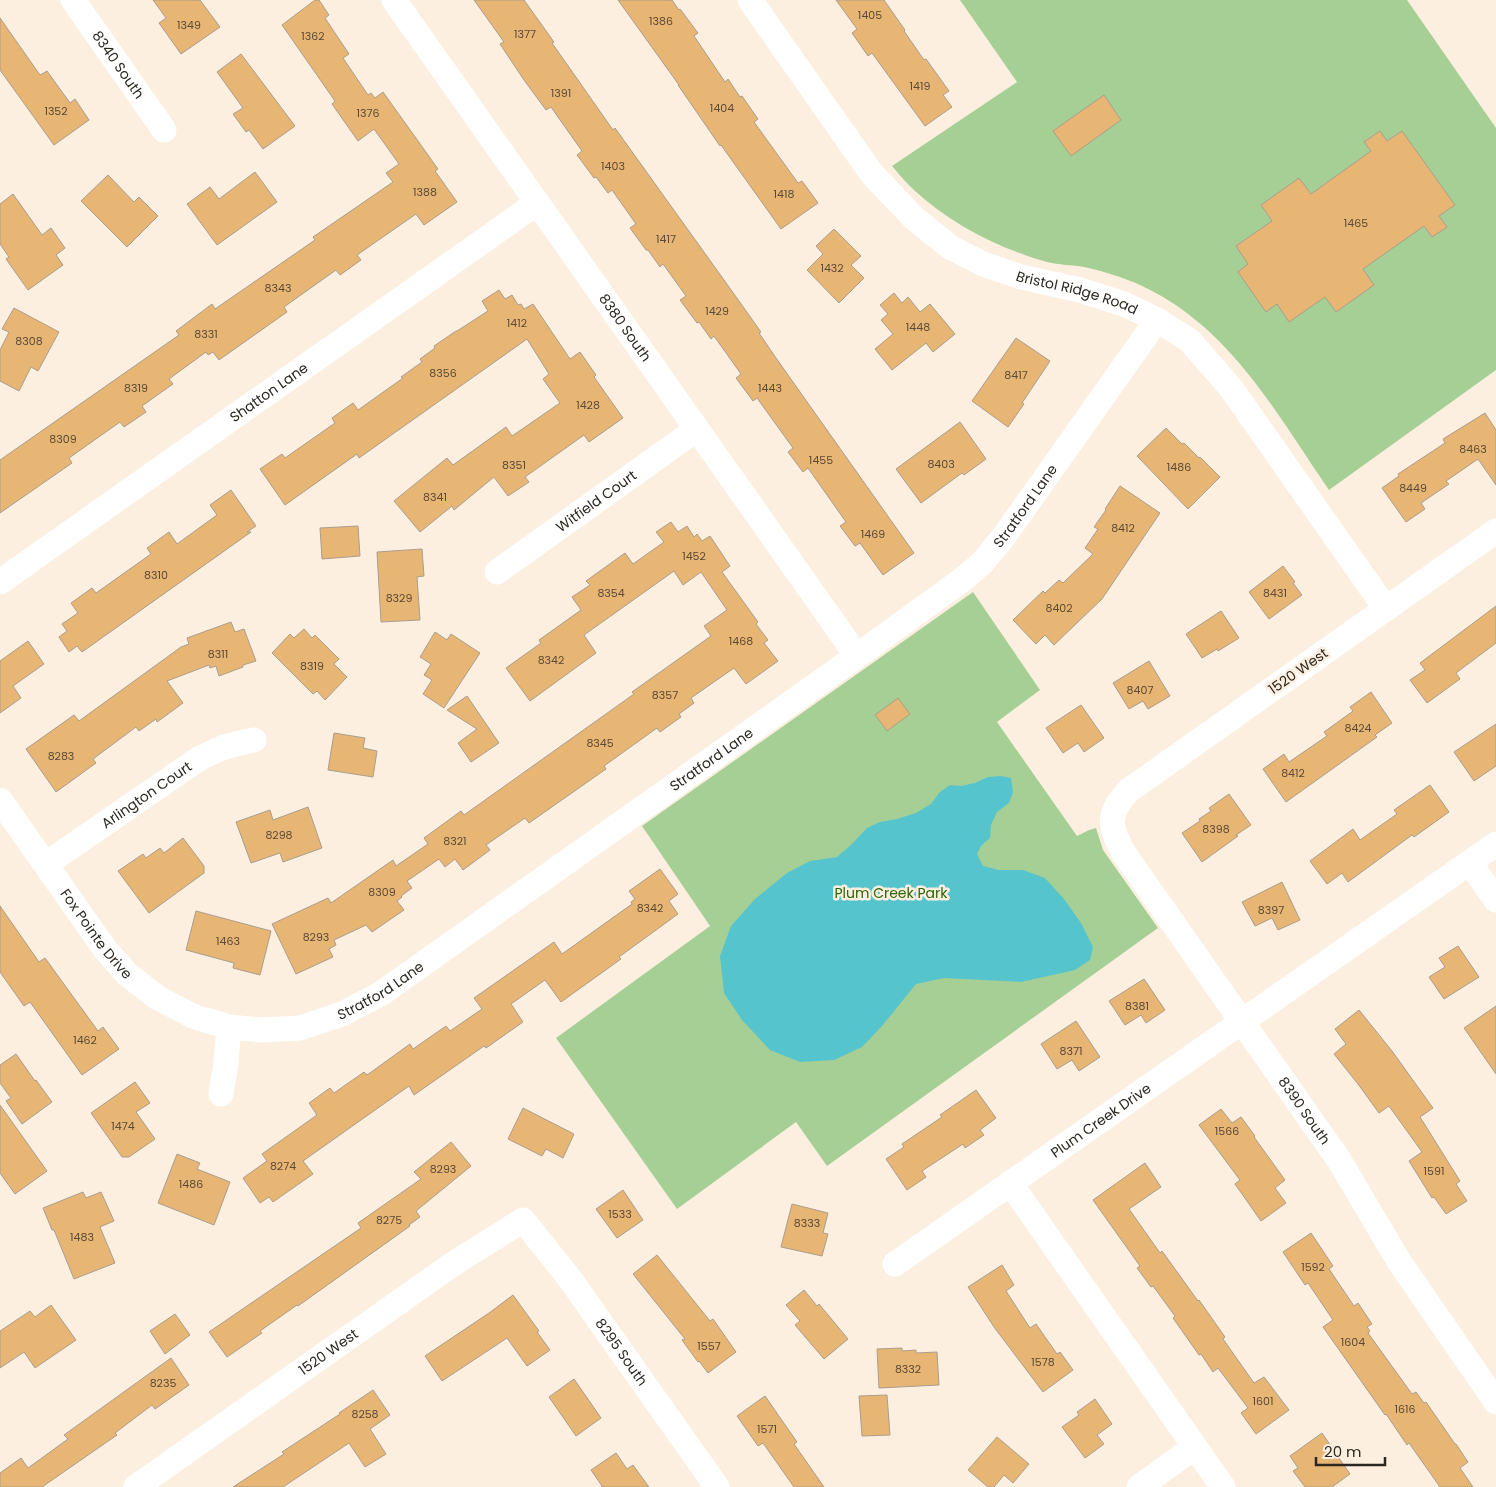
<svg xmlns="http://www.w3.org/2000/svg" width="1496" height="1487" viewBox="0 0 1496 1487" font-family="Poppins,sans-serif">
	<rect width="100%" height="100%" fill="#fcefdf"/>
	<path fill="#a6cf96" d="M960,0H1407L1496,128V370L1329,490C1279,417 1233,333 1152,291C1132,280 1107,272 1084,267C1072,265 1059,265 1047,262C997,248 953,225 915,191C906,183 899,174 892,166L1017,82Z
		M973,592L1040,690L997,722L1077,836L1089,830L1096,828L1103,850L1158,928L827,1166L796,1122L677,1209L556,1038L710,926L642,826Z"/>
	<path fill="#55c4cd" d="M1001,776L1011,778L1013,792L1009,803L997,812L991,825L990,838L981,846L977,854L983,866L999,870H1023L1045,878L1064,899L1081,923L1093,947L1090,960L1075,970L1021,982L944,978L916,984L882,1026L862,1047L834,1060L800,1062L770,1050L742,1020L724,993L720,956L731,926L755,899L787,873L810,861L837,857L852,844L867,828L880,822L897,819L916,813L931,804L940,792L950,785L961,786L975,783L988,777Z"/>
	<path fill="#e7b574" stroke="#aa9e8e" d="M153,0H200L220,27L181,54L159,23L166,18Z
		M315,0H319L329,15L325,18L349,54L343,58L368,95L371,93L375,98L383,92L438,169L435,171L457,202L424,225L416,214L357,255L361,260L340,275L336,270L284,307L287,312L219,360L213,352L208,355L206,352L169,379L173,384L142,406L146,412L124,427L120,422L69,458L72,463L0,513V460L179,335L176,331L212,304L215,309L315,240L313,237L393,182L386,173L399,164L374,129L358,141L332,104L335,101L282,25Z
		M474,0H524L554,42L552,43L613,130L615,128L719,273L761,332L759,333L776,358L914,553L883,575L860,543L855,546L840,526L846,522L808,468L803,472L788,452L793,448L757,398L753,401L736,378L741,374L714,336L711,339L699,322L697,323L680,300L686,296L663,264L660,267L648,250H646L630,228L636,224L612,190L608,193L596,177L594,178L577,155L582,151L551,107L546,110L524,80L500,44L504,42Z
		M618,0H672L679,10L680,9L698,33L694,36L725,82L728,79L740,97L742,96L758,119L754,122L798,183L802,181L818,203L781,229L721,145L720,146L678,85H679Z
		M836,0H884L905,30L904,31L924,60L926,59L949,91L943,95L952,107L925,126L872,53L868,56L852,33L857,29Z
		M0,18L40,75L47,71L70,103L75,99L89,120L54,145L0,70Z
		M241,54L295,126L263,149L249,130L246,132L233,114L243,108L217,72Z
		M1104,95L1121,120L1071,156L1053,131Z
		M1380,131L1387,141L1402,131L1455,205L1439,216L1447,227L1432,237L1424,226L1363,269L1374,285L1336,312L1325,297L1289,322L1277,304L1266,312L1238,272L1248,264L1236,246L1272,221L1261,205L1299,178L1311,194L1371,151L1364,142Z
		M255,172L277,202L217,245L187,204L210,187L219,199Z
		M108,175L134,202L139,197L158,216L127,247L81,201Z
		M13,194L42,235L51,228L65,248L56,255L63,265L28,290L6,259L9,257L0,244V204Z
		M834,229L861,256L851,265L864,278L839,303L807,270L823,254L816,246Z
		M499,290L505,299L512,295L518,305L521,304L524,309L533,304L570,359L580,352L596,375L594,377L623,418L589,442L584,435L525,477L529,482L508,496L494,477L454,510L452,506L420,532L394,501L447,458L453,465L506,427L512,436L560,403L543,379L549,374L527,339L359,458L357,454L285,505L260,469L282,454L285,458L335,423L332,418L353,403L358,410L403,378L401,377L422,362L420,359L435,348L434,346L456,331H457L488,311L482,301Z
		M894,293L902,303L908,297L920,312L930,304L955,334L933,352L926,343L892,370L875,349L893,334L881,320L888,314L880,305Z
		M14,308L59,332L38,371L31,367L19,391L0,381V350L9,332L2,329Z
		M1016,338L1050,361L1022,403L1024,404L1008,427L972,401Z
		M1485,413L1496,430V485L1478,459L1446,481L1449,484L1421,503L1425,509L1406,522L1382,488L1399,476L1398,474L1445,443L1443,439Z
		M960,422L986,459L964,475L962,473L921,503L896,469Z
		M1166,428L1182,444L1184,443L1199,458L1200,457L1220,477L1188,509L1137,456Z
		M1120,486L1160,513L1102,599L1054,645L1045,635L1036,644L1013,620L1043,591L1045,593L1059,580L1063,583L1093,554L1085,548L1098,529L1094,527L1106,510L1105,509Z
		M231,490L256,526L247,532H251L82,652L77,646L69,652L59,637L67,631L62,624L78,613L71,603L92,588L96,593L151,554L147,548L169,532L177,544L217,515L210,505Z
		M671,522L678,532L687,526L694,537L697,534L702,541L710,536L730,566L722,572L758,622L756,624L768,640L764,643L778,661L746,684L734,668L691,698L694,703L679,714L681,717L660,732L657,728L604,766L606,769L529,823L525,818L486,845L490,850L463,870L455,859L445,867L439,859L407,881L412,888L401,896L402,897L397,901L404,910L372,932L366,925L334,940L336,945L329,949L333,957L296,974L272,924L328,898L331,903L393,860L396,866L428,844L424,838L461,811L464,815L634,694L632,692L711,636L704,626L727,610L701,572L683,585L674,571L584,635L596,653L530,701L506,668L541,643L539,640L581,610L572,597L590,585L586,581L625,553L633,564L664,542L656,532Z
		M358,526L360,556L322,559L320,528Z
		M422,549L424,576L417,577L420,620L381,622L377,552Z
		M1283,566L1295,582L1293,583L1302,595L1269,619L1249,592Z
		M1496,606V643L1456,673L1460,679L1427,703L1410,680L1425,670L1420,663Z
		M1221,611L1239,638L1218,651L1217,649L1202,658L1186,634Z
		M231,622L235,632L244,629L256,661L243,665V667L219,676L216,666L210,668L209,665L167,681L183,703L157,722L156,719L139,731L136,727L93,759L96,763L56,792L26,749L74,715L79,721L181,647L189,644L187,638Z
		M304,629L312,638L315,635L339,659L334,664L347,677L325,700L317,691L313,694L272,653L290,634L294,638Z
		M435,632L447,640L451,634L480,653L444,708L423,694L432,680L424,675L431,664L420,657Z
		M28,641L44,664L13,686L21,698L0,713V661Z
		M1149,661L1170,696L1148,709L1143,701L1129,709L1113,683Z
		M1371,692L1392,723L1375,735L1377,737L1286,802L1263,769L1284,754L1289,762L1327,736L1324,732L1353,711L1350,707Z
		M467,696L499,743L471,762L458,743L477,729L447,710Z
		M898,698L910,714L887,731L875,715Z
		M1081,705L1104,738L1084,752L1078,743L1063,753L1046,728Z
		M1496,724V766L1474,781L1454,752Z
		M334,733L365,738L363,748L377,751L373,777L328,770Z
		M1430,785L1449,812L1414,837L1412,835L1348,882L1342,873L1327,884L1310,861L1353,829L1360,840L1397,814L1394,810Z
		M1229,794L1251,825L1236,835L1238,836L1202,862L1182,833L1200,821L1199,819L1211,811L1209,808Z
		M308,807L322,848L283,862L280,853L251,863L236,822L270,810L273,820Z
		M183,838L204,866V873L149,913L118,871L143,854L146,858L160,848L164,853Z
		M660,869L678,894L669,901L678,914L619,957L621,959L561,1002L545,980L511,1004L523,1022L486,1048L484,1046L414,1095L409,1086L303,1161L313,1174L273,1202L269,1197L260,1203L243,1178L267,1161L262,1154L317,1115L309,1103L330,1088L334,1093L364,1072L367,1075L410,1044L413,1049L446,1026L450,1031L482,1009L474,998L554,942L562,954L632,904L631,902L635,899L629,891Z
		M1282,882L1300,920L1278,930L1272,918L1255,926L1242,902Z
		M0,906L39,962L45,958L98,1031L103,1027L119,1049L82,1075L30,1002L24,1006L0,972Z
		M196,911L271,931L260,975L233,968L234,963L186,950Z
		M1458,946L1479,977L1444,999L1429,977L1445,967L1439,958Z
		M1144,979L1165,1010L1146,1023L1141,1015L1125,1025L1109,1001Z
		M1496,1006V1074L1464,1028Z
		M1359,1010L1392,1051L1433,1108L1420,1117L1460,1181L1456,1184L1467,1201L1446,1214L1434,1197L1432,1198L1409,1161L1422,1152L1389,1106L1379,1113L1358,1084L1334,1054L1346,1044L1335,1029Z
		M1076,1021L1100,1057L1079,1071L1072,1060L1057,1069L1041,1044Z
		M16,1054L35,1081L36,1080L52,1102L22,1124L6,1101L11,1098L0,1083V1065Z
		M135,1082L150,1103L136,1112L155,1139L129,1157H122L91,1113Z
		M976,1090L996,1118L980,1130L984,1135L965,1148L963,1144L922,1171L926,1177L907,1190L886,1159L904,1147L902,1144L942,1117L940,1115Z
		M0,1105L47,1171L15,1194L0,1173Z
		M523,1108L574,1134L563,1158L546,1149L542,1156L508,1139Z
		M1221,1109L1232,1123L1241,1117L1255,1136L1254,1137L1285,1180L1275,1188L1286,1203L1261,1221L1235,1184L1240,1180L1199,1125Z
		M451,1142L471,1166L416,1211L420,1217L409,1225L410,1226L298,1306L297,1305L260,1331L262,1333L227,1357L209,1332L361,1228L358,1223L421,1179L414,1172Z
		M177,1154L200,1163L197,1169L230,1182L214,1225L158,1203Z
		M1145,1163L1161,1187L1129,1209L1160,1253L1162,1251L1198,1301L1199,1300L1225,1337L1223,1339L1254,1383L1264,1377L1289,1410L1256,1434L1241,1413L1248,1408L1218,1368L1213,1372L1201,1354L1199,1355L1173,1318L1175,1316L1153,1286L1151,1287L1137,1268L1140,1266L1093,1200Z
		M623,1190L643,1220L617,1238L596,1209Z
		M83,1192L86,1198L101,1192L114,1221L100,1227L115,1263L74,1279L54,1230H52L43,1208Z
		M792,1204L828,1213L823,1233L828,1234L822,1256L781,1247Z
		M1311,1233L1333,1266L1329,1269L1354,1306L1358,1303L1372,1324L1367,1327L1370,1331L1368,1333L1412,1394L1416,1392L1424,1403L1426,1402L1455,1444H1456L1468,1462L1460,1468L1473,1487H1440L1409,1443L1407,1445L1386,1414L1385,1415L1323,1327L1333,1320L1308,1283L1305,1285L1283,1252Z
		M657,1255L710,1321L713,1319L736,1352L708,1373L699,1361L698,1362L682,1340L685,1339L633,1274Z
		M1002,1265L1014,1285L1006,1291L1030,1328L1036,1324L1057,1354L1060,1352L1073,1370L1043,1392L994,1327L968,1287Z
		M804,1290L817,1306L819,1304L848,1339L824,1359L795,1325L800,1321L786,1305Z
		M513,1295L539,1331L537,1332L550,1350L527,1366L507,1338L442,1381L425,1356L489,1313Z
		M51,1305L76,1340L35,1368L24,1352L0,1368V1331L30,1311L35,1317Z
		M175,1314L190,1335L165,1354L150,1331Z
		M902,1348V1351L916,1350V1353L937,1352L939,1385L879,1388L877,1349Z
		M171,1358L189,1385L155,1409L152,1405L115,1433L117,1435L42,1487H0V1473L21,1458L28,1468L68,1439L64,1435Z
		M574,1379L601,1418L576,1436L549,1397Z
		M373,1390L390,1415L370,1429L386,1454L365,1467L349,1443L283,1487H233L284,1454L282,1452L340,1414L339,1413Z
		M887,1395L890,1435L862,1436L859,1396Z
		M765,1396L797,1442L794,1444L824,1487H794L763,1443L758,1446L737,1416Z
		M1095,1399L1112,1424L1097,1435L1104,1444L1085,1458L1062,1427L1079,1415L1077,1412Z
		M1322,1433L1350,1474L1332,1487H1305L1293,1471L1298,1468L1290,1456Z
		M997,1437L1029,1464L1013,1483L1004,1475L994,1487H988L968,1470Z
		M616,1453L627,1469L633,1465L649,1487H601L602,1486L591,1470Z"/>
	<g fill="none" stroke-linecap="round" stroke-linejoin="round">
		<g stroke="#fff" stroke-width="25">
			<path id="s1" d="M73,0L164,130"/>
			<path id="s2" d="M394,0L857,656"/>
			<path id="s3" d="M750,0L872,174L914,218L950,247L983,264L1021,277L1080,290L1124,304L1157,320L1189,340L1231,388L1386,609"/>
			<path id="s4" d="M1496,531L1128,791C1107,815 1109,824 1123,852L1339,1160L1400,1263L1496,1402"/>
			<path id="s5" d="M497,572L697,429"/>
			<path id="s6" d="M0,582L537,203"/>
			<path id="s7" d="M0,800L105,949L127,974L158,998L195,1017L229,1027"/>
			<path d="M1470,863L1496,900"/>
			<path id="s8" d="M46,864L200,758L224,747L254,740"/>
			<path id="s9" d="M221,1094L226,1063L229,1027L262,1030L300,1028L342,1014L382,993L857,656L962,580L982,563L1005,535L1157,320"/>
			<path d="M1010,1183L1223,1487"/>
			<path id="s10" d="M895,1264L1496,844"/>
			<path id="s11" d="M136,1487L456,1262L523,1220L570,1279L717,1487"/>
			<path d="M1139,1487L1195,1447"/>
		</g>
	</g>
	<g text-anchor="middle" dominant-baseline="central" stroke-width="5" stroke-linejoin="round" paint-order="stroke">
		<g font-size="11" fill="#5b4a36">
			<text x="870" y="15">1405</text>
			<text x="661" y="21">1386</text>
			<text x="189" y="25">1349</text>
			<text x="525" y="34">1377</text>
			<text x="313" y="36">1362</text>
			<text x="920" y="86">1419</text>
			<text x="561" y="93">1391</text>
			<text x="722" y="108">1404</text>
			<text x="56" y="111">1352</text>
			<text x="368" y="113">1376</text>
			<text x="613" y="166">1403</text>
			<text x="425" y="192">1388</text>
			<text x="784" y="194">1418</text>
			<text x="1356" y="223">1465</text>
			<text x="666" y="239">1417</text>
			<text x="832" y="268">1432</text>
			<text x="278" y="288">8343</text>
			<text x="717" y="311">1429</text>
			<text x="517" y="323">1412</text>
			<text x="918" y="327">1448</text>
			<text x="206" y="334">8331</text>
			<text x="29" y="341">8308</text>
			<text x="443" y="373">8356</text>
			<text x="1016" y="375">8417</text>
			<text x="136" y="388">8319</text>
			<text x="770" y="388">1443</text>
			<text x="588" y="405">1428</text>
			<text x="63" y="439">8309</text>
			<text x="1473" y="449">8463</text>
			<text x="821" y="460">1455</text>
			<text x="941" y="464">8403</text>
			<text x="514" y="465">8351</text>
			<text x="1179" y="467">1486</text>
			<text x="1413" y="488">8449</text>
			<text x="435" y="497">8341</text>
			<text x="1123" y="528">8412</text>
			<text x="873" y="534">1469</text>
			<text x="694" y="556">1452</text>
			<text x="156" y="575">8310</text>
			<text x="611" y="593">8354</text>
			<text x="1275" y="593">8431</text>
			<text x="399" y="598">8329</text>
			<text x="1059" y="608">8402</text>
			<text x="741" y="641">1468</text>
			<text x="218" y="654">8311</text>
			<text x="551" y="660">8342</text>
			<text x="312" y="666">8319</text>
			<text x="1140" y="690">8407</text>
			<text x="665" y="695">8357</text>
			<text x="1358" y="728">8424</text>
			<text x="600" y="743">8345</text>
			<text x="61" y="756">8283</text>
			<text x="1293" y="773">8412</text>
			<text x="1216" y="829">8398</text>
			<text x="279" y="835">8298</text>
			<text x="455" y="841">8321</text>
			<text x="382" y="892">8309</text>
			<text x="650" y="908">8342</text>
			<text x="1271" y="910">8397</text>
			<text x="316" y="937">8293</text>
			<text x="228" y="941">1463</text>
			<text x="1137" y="1006">8381</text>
			<text x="85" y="1040">1462</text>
			<text x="1071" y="1051">8371</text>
			<text x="123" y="1126">1474</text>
			<text x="1227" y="1131">1566</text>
			<text x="283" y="1166">8274</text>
			<text x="443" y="1169">8293</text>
			<text x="1434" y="1171">1591</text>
			<text x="191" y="1184">1486</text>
			<text x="620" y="1214">1533</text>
			<text x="389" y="1220">8275</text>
			<text x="807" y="1223">8333</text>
			<text x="82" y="1237">1483</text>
			<text x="1313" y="1267">1592</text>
			<text x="1353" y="1342">1604</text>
			<text x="709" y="1346">1557</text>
			<text x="1043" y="1362">1578</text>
			<text x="908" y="1369">8332</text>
			<text x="163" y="1383">8235</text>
			<text x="1263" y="1401">1601</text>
			<text x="1405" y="1409">1616</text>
			<text x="365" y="1414">8258</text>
			<text x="767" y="1429">1571</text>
		</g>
		<g font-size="14" fill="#2c2721" stroke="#fcefdf">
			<text stroke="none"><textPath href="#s1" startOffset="79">8340 South</textPath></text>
			<text stroke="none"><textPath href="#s3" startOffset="455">Bristol Ridge Road</textPath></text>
			<text stroke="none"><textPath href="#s2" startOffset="401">8380 South</textPath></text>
			<text stroke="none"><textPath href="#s6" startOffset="329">Shatton Lane</textPath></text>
			<text stroke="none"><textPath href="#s5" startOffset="122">Witfield Court</textPath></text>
			<text stroke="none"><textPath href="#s9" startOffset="1038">Stratford Lane</textPath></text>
			<text transform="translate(1298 671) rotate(-35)">1520 West</text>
			<text stroke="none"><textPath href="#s9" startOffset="632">Stratford Lane</textPath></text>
			<text stroke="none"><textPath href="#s8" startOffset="122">Arlington Court</textPath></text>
			<text stroke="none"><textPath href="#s7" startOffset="165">Fox Pointe Drive</textPath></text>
			<text stroke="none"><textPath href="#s9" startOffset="228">Stratford Lane</textPath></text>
			<text stroke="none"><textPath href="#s4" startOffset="834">8390 South</textPath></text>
			<text stroke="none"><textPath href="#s10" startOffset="251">Plum Creek Drive</textPath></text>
			<text stroke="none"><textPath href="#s11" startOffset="235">1520 West</textPath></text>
			<text stroke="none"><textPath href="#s11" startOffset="635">8295 South</textPath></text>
		</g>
		<g font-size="14" fill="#2d6509" stroke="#fcefdf">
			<text x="891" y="893">Plum Creek Park</text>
		</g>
	</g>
	<path d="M1316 1457v8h69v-8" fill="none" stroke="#2c2721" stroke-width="2.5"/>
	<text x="1324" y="1457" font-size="15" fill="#2c2721" stroke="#fcefdf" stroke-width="4" paint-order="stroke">20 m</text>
</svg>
